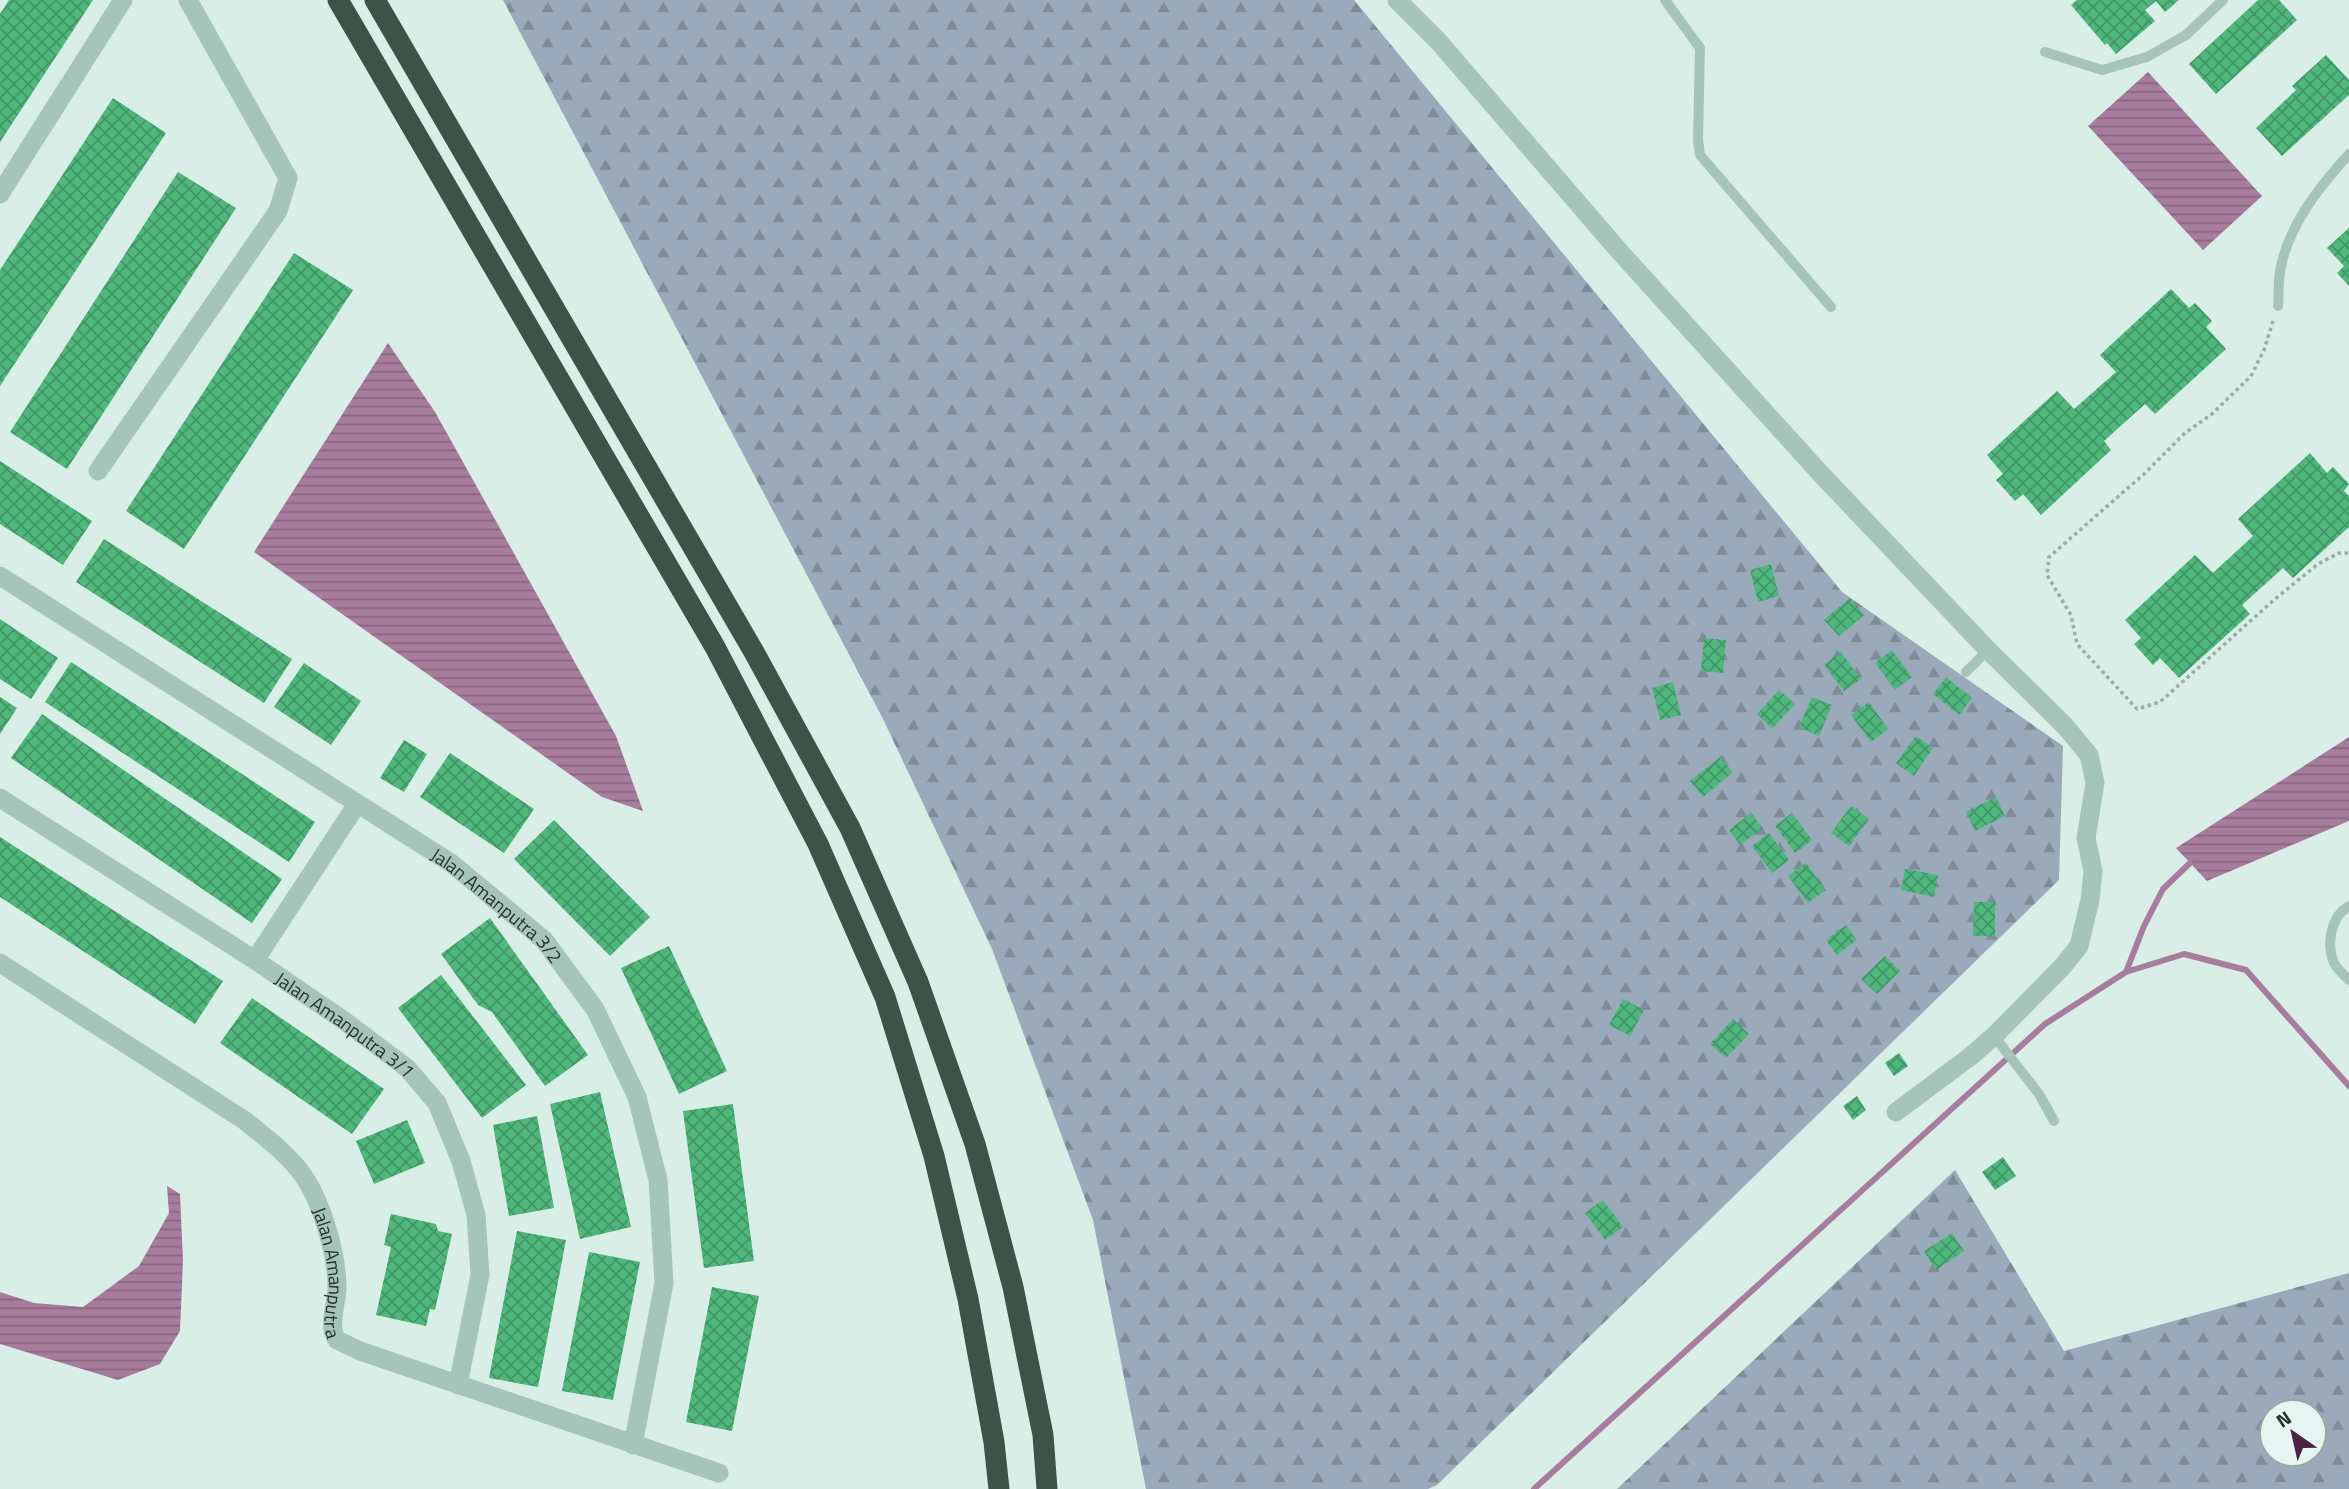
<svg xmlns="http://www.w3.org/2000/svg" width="2349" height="1489" viewBox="0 0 2349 1489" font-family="'Titillium Web',sans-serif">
	<defs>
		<pattern id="forest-firs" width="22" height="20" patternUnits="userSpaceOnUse" patternTransform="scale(1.75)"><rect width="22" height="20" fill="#9baabb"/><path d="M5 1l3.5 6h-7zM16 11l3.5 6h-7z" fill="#7e8b98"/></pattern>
		<pattern id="water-rules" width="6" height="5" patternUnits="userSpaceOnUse" patternTransform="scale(1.75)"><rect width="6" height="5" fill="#a87c9d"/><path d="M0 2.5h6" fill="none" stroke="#896680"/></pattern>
		<pattern id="building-cross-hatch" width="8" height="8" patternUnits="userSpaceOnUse" patternTransform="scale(1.75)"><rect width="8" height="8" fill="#4eb87c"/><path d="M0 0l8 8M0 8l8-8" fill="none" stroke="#419666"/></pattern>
	</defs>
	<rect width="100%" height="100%" fill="#daeee8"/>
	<path fill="url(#forest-firs)" fill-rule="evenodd" d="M503,0H1354L1842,592L2063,746L2059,880L1437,1485L1428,1489H1146L1093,1220L992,949L882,717Z
		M1955,1170L2064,1351L2349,1273V1489H1617ZM2272,1412H2314V1454H2272Z"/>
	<path fill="url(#water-rules)" d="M2148,72L2262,196L2203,250L2088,126Z
		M388,343L435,412L616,736L643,811L602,797L254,552Z
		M2349,737V821L2207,881L2176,848Z
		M167,1186L180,1194L183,1261L180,1331L160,1364L118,1380L0,1344V1292L34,1303L83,1307L139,1266L169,1213Z"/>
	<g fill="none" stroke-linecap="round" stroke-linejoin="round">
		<path stroke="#a87c9d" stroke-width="6" d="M2126,972L2184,954L2246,970L2349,1086
			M1534,1489L2045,1024L2126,972L2144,926L2163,889L2190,863"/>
	</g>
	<path fill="url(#building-cross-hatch)" d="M9,0H93L0,142V14Z
		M2077,0H2179L2165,12L2156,1L2145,10L2155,21L2116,54L2107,43L2105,45L2071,5Z
		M2258,0H2279L2297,20L2216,94L2189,64Z
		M2326,55L2349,80V95L2282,156L2256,128L2296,90L2292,86Z
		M113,98L166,133L0,386V270Z
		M178,172L236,208L67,469L10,432Z
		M2349,228V286L2337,273L2344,266L2327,248Z
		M294,253L353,290L184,549L126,511Z
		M2171,289L2189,308L2195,303L2212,321L2206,327L2226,349L2155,414L2145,404L2104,441L2111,450L2041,515L2023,494L2015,501L1996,480L2003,474L1987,455L2057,391L2074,409L2116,372L2100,355Z
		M2310,453L2327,473L2333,467L2349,484L2344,491L2349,496V527L2293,578L2283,568L2242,605L2250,614L2179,678L2160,658L2153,665L2134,644L2141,638L2125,620L2195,555L2213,573L2253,536L2238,519Z
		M0,461L92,521L63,565L0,524Z
		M104,539L292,659L264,703L76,582Z
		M1771,564L1779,596L1758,602L1750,570Z
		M1850,598L1864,615L1839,636L1824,620Z
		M0,619L58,658L31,699L0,679Z
		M1704,638L1726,640L1723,673L1701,671Z
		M1892,650L1912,677L1895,690L1875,663Z
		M1841,652L1861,679L1844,691L1824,665Z
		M71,662L315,822L289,862L45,702Z
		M304,663L361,701L331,745L274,707Z
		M1946,677L1972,698L1959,715L1933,694Z
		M1673,682L1681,715L1660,720L1652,688Z
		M1779,690L1795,704L1772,729L1757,714Z
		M0,697L17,708L0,734Z
		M1812,697L1832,705L1819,736L1799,727Z
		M1869,702L1888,729L1871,742L1851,715Z
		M42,714L282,879L252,923L11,758Z
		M1916,736L1933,748L1914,776L1896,763Z
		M404,740L427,754L404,792L380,778Z
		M450,753L534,809L504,853L420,797Z
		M1720,757L1733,772L1703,797L1690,781Z
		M1996,797L2005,816L1975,831L1966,812Z
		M1851,806L1869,819L1849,846L1831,833Z
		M1751,813L1763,828L1740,845L1729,830Z
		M1792,813L1812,840L1795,853L1775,826Z
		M554,820L650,917L610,956L514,859Z
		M1769,833L1789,860L1772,873L1752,846Z
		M0,837L223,981L195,1024L0,897Z
		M1806,863L1826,890L1808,903L1788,876Z
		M1905,869L1938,875L1934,897L1901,890Z
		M1974,902H1995V936H1973Z
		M490,918L588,1055L545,1086L492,1012L478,1005L441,954Z
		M1846,925L1857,940L1837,955L1826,940Z
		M669,946L727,1071L679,1094L621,968Z
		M1885,956L1900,971L1877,994L1861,979Z
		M441,975L526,1085L482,1118L398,1008Z
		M252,998L384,1089L352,1134L220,1043Z
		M1623,999L1644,1010L1630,1036L1609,1025Z
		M1733,1019L1749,1034L1726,1058L1710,1044Z
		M1899,1053L1908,1066L1894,1076L1885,1063Z
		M600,1092L631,1227L580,1239L550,1104Z
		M1857,1096L1866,1110L1853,1120L1843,1106Z
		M733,1104L754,1261L704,1268L683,1111Z
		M537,1116L554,1208L509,1216L493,1125Z
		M407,1120L425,1163L374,1184L356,1141Z
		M2003,1157L2016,1176L1995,1190L1982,1172Z
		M1603,1200L1623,1227L1605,1240L1585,1213Z
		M391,1214L436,1224L438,1231L452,1234L435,1310L430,1309L426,1326L376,1315L391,1247L384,1245Z
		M517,1231L566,1240L538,1387L489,1378Z
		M1952,1233L1964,1251L1936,1270L1924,1251Z
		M589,1252L640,1262L613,1400L562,1391Z
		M712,1287L759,1296L732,1431L686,1422Z"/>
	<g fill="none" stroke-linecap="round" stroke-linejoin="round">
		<path stroke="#92b0a5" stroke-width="3.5" stroke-dasharray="3.5 3.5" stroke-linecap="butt" d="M2273,321L2264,350L2251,376L2212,414L2185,433L2144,474L2049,557L2047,575L2071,615L2077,644L2137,709L2160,702L2275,599L2318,564L2339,553H2349"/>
		<path stroke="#a7c4ba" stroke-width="10" d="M1665,0L1700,48L1698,140L1700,155L1831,307
			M2045,52L2102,70L2147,57L2186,35L2223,0
			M2278,306C2279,295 2278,283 2280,272C2287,227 2319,187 2349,154
			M1966,672L1988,650
			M2349,906C2331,916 2326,944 2334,963C2337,969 2344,975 2349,980
			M1994,1036L2039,1094L2054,1121"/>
		<g stroke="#a7c4ba" stroke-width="19">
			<path d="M1397,0L1439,42L1620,252L1820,473L1988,650L2065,726L2089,755L2095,783L2086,838L2093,871L2090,900L2079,946L2063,966L1994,1036L1971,1056L1896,1112"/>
			<path d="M0,194L123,0"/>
			<path d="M98,471L278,211L288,178L188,0"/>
			<path id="s1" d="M0,576L451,863L544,940L595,1009L637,1097L658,1180L664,1283L633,1445"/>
			<path id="s2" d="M0,798L255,960L343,1020L407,1068L437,1103L461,1161L476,1215L480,1275L458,1385"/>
			<path d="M255,960L357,804"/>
			<path id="s3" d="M0,963L244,1120C265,1137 287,1153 303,1175C322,1203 337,1254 337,1288C337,1303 327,1326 337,1340L360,1351L719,1473"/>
		</g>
		<path stroke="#3f5248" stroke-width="21" d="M338,0L715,647L818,844L885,997L934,1156L968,1299L994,1442L999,1489
			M375,0L754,652L850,828L918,982L975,1144L1013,1287L1043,1435L1047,1489"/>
	</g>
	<g text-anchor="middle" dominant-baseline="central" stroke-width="5" stroke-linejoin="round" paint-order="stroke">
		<g font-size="19" fill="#27322c" stroke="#e5f6f2">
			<text stroke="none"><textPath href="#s1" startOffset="597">Jalan Amanputra 3/2</textPath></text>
			<text stroke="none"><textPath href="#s2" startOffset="413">Jalan Amanputra 3/1</textPath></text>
			<text stroke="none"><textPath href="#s3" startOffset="474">Jalan Amanputra</textPath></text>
		</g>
	</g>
	<g transform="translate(2293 1433) rotate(326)"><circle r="33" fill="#e5f6f2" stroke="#99a8a3" stroke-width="2"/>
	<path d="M0-5L12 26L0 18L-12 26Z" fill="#4e2142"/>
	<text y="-10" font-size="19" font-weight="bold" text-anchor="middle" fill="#27322c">N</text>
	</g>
</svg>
